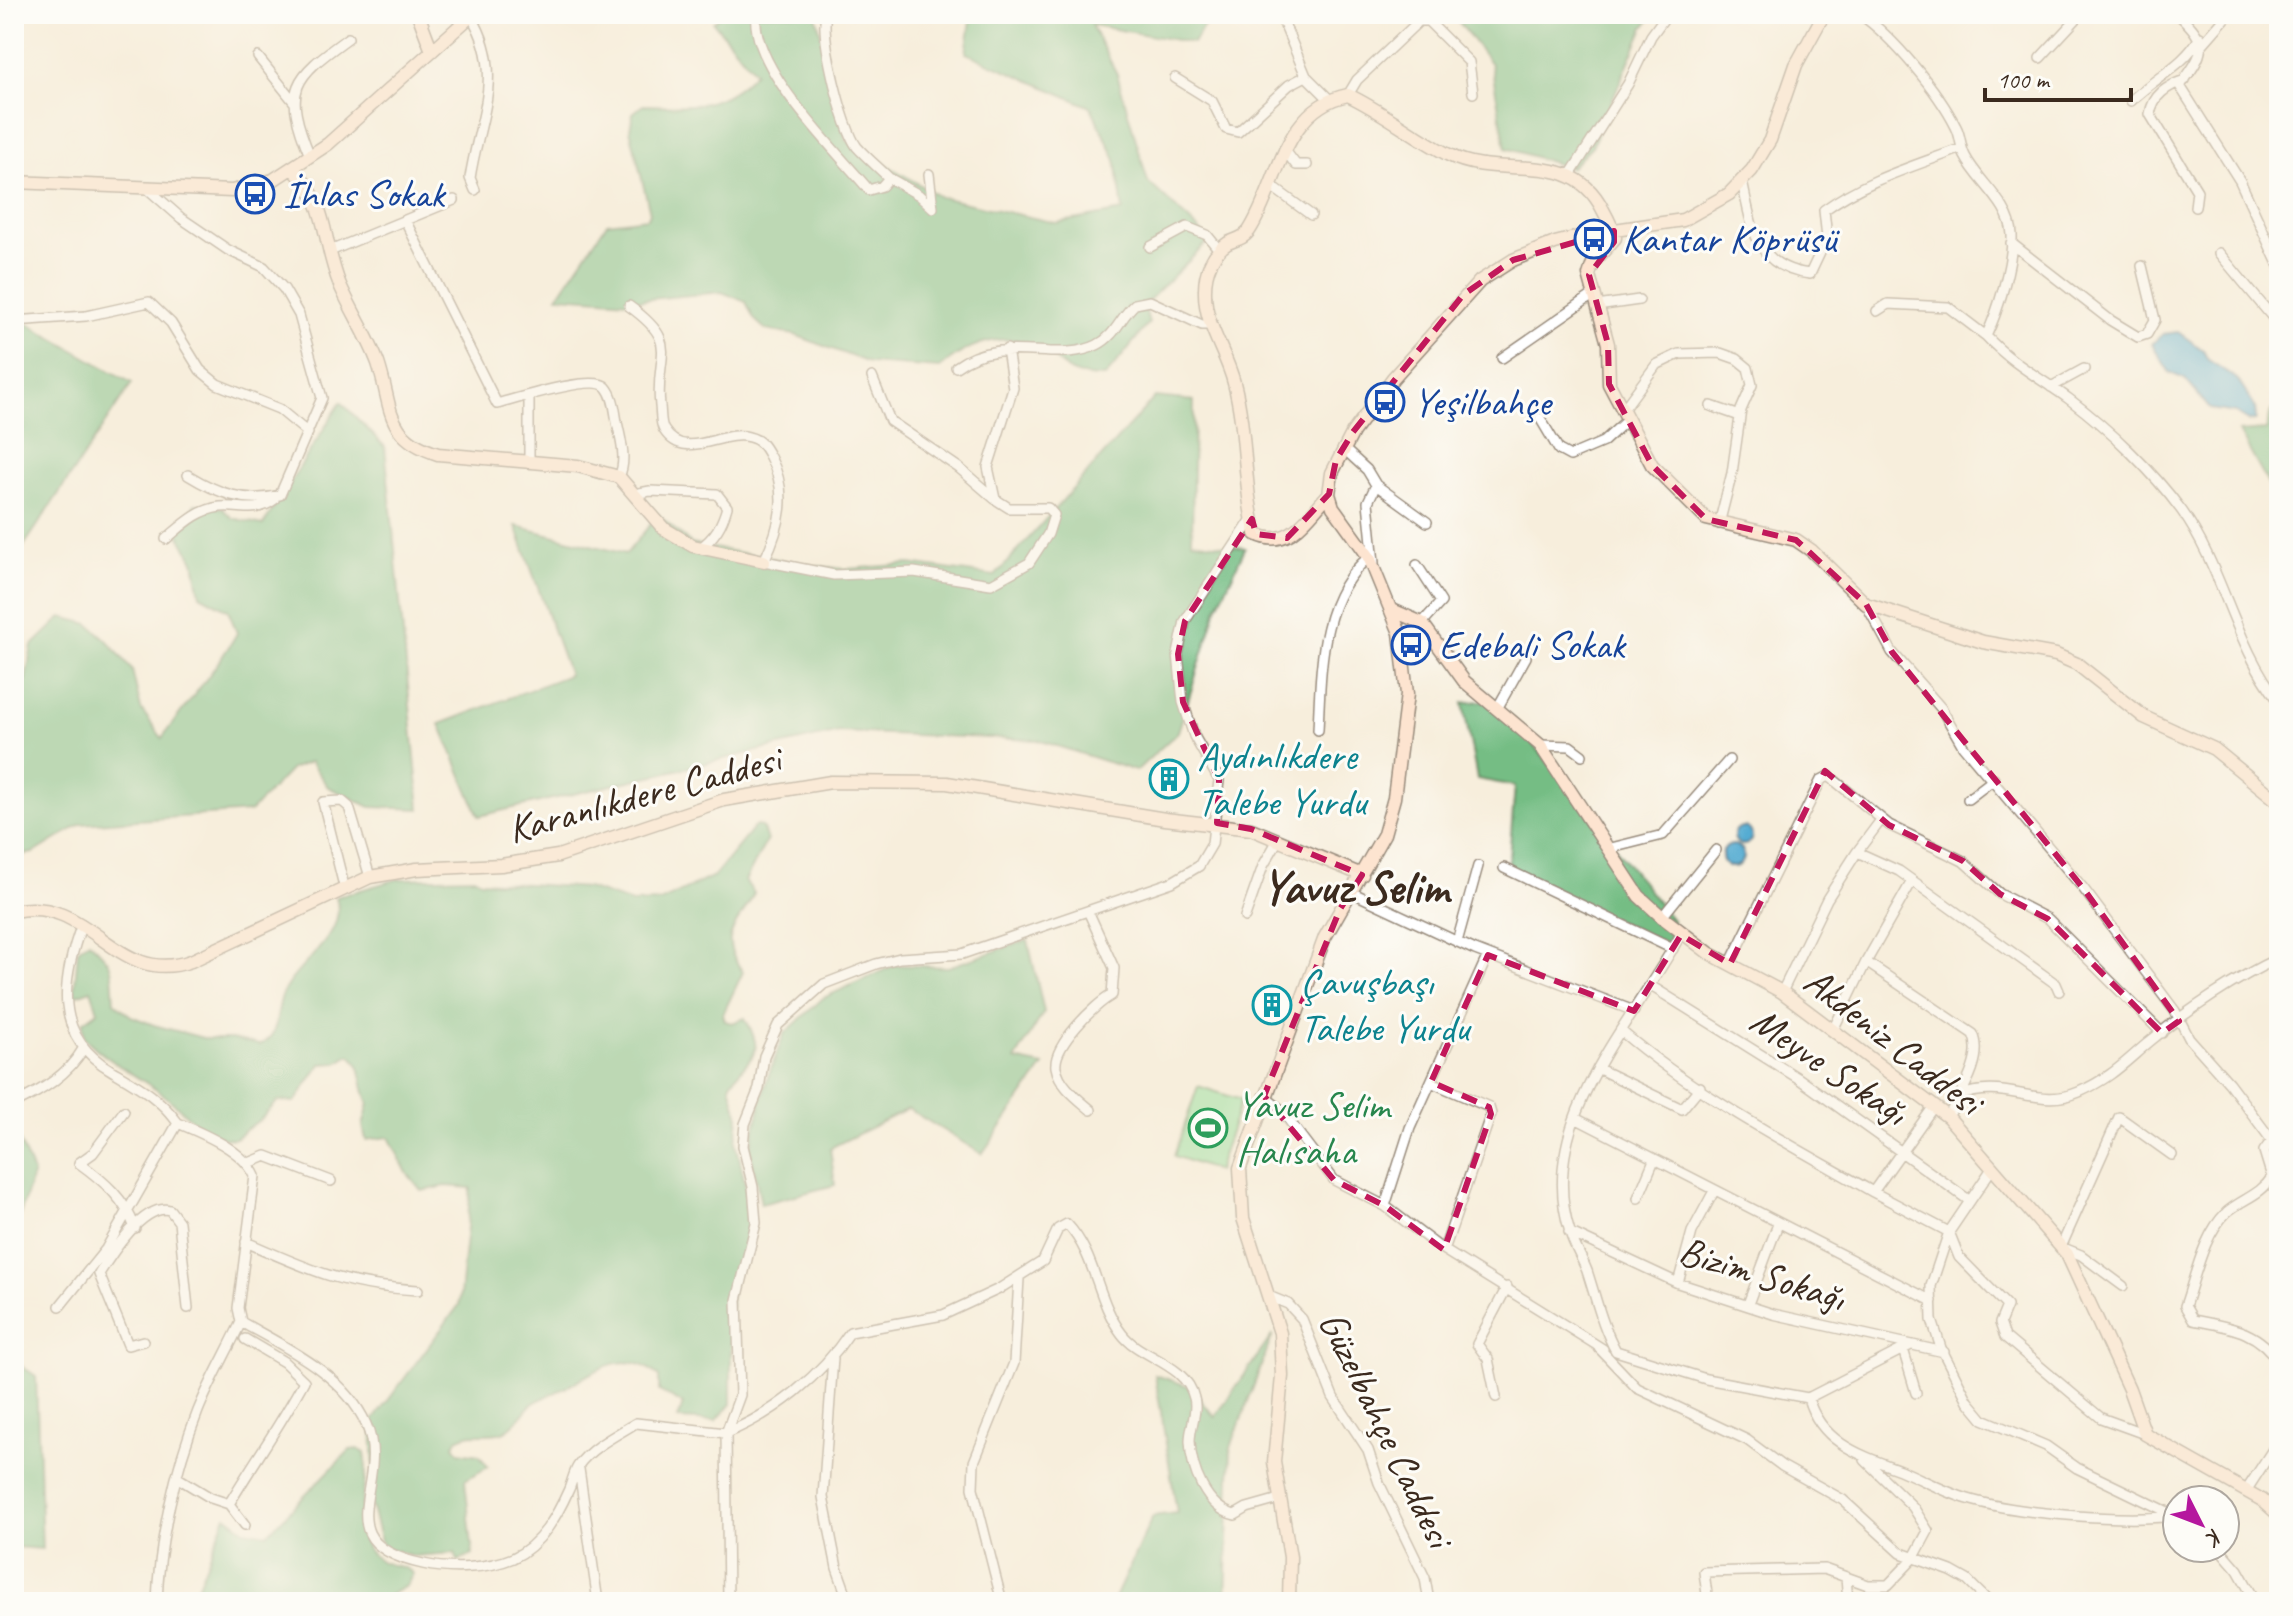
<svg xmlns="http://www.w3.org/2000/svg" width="2293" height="1616" viewBox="0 0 2293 1616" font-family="Caveat,sans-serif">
	<rect width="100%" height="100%" fill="#fdfcf7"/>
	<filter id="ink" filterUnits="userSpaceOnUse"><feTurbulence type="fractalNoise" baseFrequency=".0125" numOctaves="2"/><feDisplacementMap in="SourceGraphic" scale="16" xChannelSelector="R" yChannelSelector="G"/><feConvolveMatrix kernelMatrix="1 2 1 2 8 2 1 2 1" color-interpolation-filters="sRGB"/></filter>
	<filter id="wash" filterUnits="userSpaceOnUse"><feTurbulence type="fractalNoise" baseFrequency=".006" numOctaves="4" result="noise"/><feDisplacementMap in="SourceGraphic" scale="32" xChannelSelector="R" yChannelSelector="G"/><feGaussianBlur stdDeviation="1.8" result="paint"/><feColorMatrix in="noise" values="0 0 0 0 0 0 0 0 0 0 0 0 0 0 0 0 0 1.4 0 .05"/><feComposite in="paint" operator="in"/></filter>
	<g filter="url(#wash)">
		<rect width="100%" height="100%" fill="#f7eedc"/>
		<path fill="#91de9c" stroke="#66845d" stroke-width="2" d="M1198,1086L1241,1100L1217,1171L1174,1156Z"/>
		<path fill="#74bd84" stroke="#587451" stroke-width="2" d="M722,14H816L846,140L940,197L1056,223L1123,211L1116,160L1091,107L966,53L972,14H1212L1193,43L1091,25L1117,74L1148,182L1210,240L1144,305L1149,323L1105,377C1054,377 1068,359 1033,345C998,331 966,346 940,368L869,363L795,335L766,330L754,319L746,302L722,292L628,301L558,296L607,223L647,218L650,213L630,129L633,113L643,105C690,106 721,110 755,72L713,22Z
			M1448,14H1655L1644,27L1592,146L1570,168L1506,148L1491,64L1454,16Z
			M14,316L132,383L14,561Z
			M1155,397L1194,401L1192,541L1245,548L1217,608L1178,732L1136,771L1038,740L839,732L479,816L440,724L569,675L516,526L626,554L658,515L691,544L815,566L847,569L910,564L995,576Z
			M341,402L385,447L420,809L370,807L328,787L310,762L291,769L250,812L81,824L34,853L14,856V718L21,704L32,646L62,617L89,624L107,640L132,670L141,709L162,738C186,704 217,669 237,633L228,610L200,595L194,561L178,532L195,504L222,508L232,518L263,525Z
			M2279,406V504L2239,432L2266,430L2271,411Z
			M1491,700L1521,728L1672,920L1671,946L1508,871L1515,786L1477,779L1463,703Z
			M755,826L762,827L767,840L745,881L754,893C740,926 714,933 743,972L723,1014L725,1021L732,1023L745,1018C768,1059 749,1053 730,1085L739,1117L736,1142L753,1220L731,1288V1404L716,1421L678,1419L683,1404L659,1391V1377C627,1346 596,1371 565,1388C554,1393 540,1398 531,1405C521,1414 517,1425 505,1431C489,1438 474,1429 457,1439L454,1445L459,1452L479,1455L488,1467L465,1480L473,1555L458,1561L455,1553L414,1556L386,1548L381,1542L371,1505L374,1470L372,1422L459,1305L471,1188L446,1186L422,1191L407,1173L389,1137L366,1140L363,1126L369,1103C360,1087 364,1064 350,1055L337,1063L321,1064L295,1102L278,1101L262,1118L235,1138C208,1142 181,1107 161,1093C134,1074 107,1061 84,1037L83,1022L98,1011L91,990L74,996L78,949L89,941C117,966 111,968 114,1002L131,1016L154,1025L207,1039H231L260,1045C282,1035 274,1010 284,991C299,961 348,936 336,897L398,879L474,877L481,881L587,888L632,903L660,902L714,876Z
			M1028,940L1044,1012L1015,1060L1044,1066L982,1154L908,1109L830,1148L835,1185L761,1204L750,1149L766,1082L784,1034L823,998L895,965L948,967Z
			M14,1128L33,1173L14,1234Z
			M1273,1334L1231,1447L1226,1602H1113L1153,1516L1177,1513L1155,1375L1189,1386L1215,1417Z
			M14,1361L36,1376L42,1549L14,1547Z
			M358,1449L365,1453L366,1460C368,1492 346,1538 379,1560C390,1568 403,1563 413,1574L406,1586L377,1602H191L226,1516L245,1530L267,1534L350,1450Z"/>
		<path fill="#55acd2" stroke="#486b78" stroke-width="2" d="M2178,332L2203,350L2207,359L2237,379L2255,407L2256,420L2249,421L2235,413L2210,409L2185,379L2170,373L2152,344L2163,334Z
			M1734 836a9 9 0 1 1 18 0a9 9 0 1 1-18 0Z
			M1722 856a11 11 0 1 1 22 0a11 11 0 1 1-22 0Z"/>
	</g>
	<g filter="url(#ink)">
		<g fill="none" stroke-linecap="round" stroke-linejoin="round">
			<g stroke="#998c7d" stroke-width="12">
				<path id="street" d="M756,14C750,68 836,150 869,190L882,186L889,178C879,168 867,158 857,147C843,129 820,37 826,14
					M1280,14L1306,76L1329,99
					M1860,14C1893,37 1938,91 1956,127C1961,136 1960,147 1965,156C1978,182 2011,204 2012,235C2013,262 1998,312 1986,336C2011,363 2040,378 2069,399C2109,429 2152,470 2182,511C2224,570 2234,644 2279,701
					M2178,14C2211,44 2204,53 2180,86L2240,181L2279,266
					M471,16C506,73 479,118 470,178L475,190
					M2201,46L2229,14
					M258,57L295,103
					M2040,58L2081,14
					M1175,78L1212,101L1226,129L1238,132L1289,85L1306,76
					M2185,80C2167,86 2153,95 2150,114L2197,191L2195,207
					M1348,95L1357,80L1419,21H1428L1469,62L1473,93
					M2131,101C2154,78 2184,66 2200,37
					M1284,149L1296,165H1307
					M310,156C282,88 293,78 348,38
					M1570,175L1628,84L1651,36L1667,14
					M889,178L919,195L933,208L929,174
					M1742,181C1752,227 1755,268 1810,274L1827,238L1824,210C1865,180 1915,166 1962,148
					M1270,185L1311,215
					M148,189L181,218L228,250L264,267L284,289L299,315L322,398L280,495C246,504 217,493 188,475
					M405,220L497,404C516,399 594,374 606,387C614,396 615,411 617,422C621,441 627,460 619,477
					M2011,243L2110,320L2138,337L2147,334L2155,320L2142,266
					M1150,247L1187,227L1207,235L1220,251
					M330,251L454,200
					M2219,253L2279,325
					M629,306C683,345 654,352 660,406C661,413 660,424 664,430C685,463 722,429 749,437C761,440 764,446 770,457C789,492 781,526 764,561L834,575L914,572L991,584L1029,563L1048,534L1054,515L1048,508H1009L995,499L988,467L1013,388L1007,349
					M1597,306L1639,300
					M1877,311L1888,304L1948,307L1986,336
					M14,321L86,316L149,302L171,323L200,370L217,384L279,409L308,433
					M1502,358L1593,295
					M956,367C1001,333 1057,365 1097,345C1116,336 1120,317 1135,304L1150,301L1202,325H1209
					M872,377L890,421L959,468L995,499
					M2051,387L2084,369
					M1711,406L1740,416
					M1622,411L1656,365L1679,354L1720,353L1737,359L1748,368L1752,385L1741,410L1732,473L1719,524
					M1540,418L1559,450L1570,456L1603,442L1627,420
					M1343,448L1367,470L1376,485L1427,522
					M529,462V396
					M634,494L650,491L717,494L727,507C722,525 715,537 700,548
					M166,539C183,525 197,510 220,507C242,505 255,514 274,500
					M1374,563L1368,502L1376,485
					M1417,565L1441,602L1422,623
					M1866,604L1892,652L1941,708L1963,746L2083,888L2175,1011L2189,1038L2229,1083L2279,1150
					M1498,707L1526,657
					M1318,730C1321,671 1319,598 1369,557
					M1540,745L1570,746L1582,755
					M1968,799L1994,779
					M1607,849L1663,835L1729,760
					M1857,852L1881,820
					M1504,868L1673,949
					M344,886L323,802L342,801L349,807L370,877
					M1351,892L1475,950L1634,1011
					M1088,911L1114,968L1112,995C1095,1004 1053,1046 1056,1067C1059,1085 1077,1098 1091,1110
					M1245,917L1263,866L1278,840
					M1662,917L1716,850
					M1681,934C1633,1023 1534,1122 1570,1232C1574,1246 1582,1258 1587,1271C1596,1298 1602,1326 1616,1351L1706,1379L1808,1398C1821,1443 1860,1455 1900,1470C1922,1479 1944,1492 1968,1499C2018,1514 2122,1522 2175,1516
					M1457,942L1478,866
					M1866,962L1973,1034C1985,1059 1960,1094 1948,1117
					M1730,964L1821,780L1829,776L1889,825L1963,861L2000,894L2048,919L2162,1033
					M1651,986L1798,1078L1970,1201
					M1782,992L1827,899L1857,852L1899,871L2056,984L2059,991
					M1833,1030L1866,962L1912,881
					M1621,1031C1696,1095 1787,1143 1873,1192L1934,1106
					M1599,1069L1682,1109L1700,1087
					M1431,1082L1489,1107L1491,1114L1444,1250
					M1264,1096L1281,1110L1334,1180L1385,1206L1439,1247L1603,1349
					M1959,1096C2006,1078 2037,1110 2079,1092C2111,1078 2124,1063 2149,1042C2184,1013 2237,977 2279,958
					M14,1104C41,1091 68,1075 83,1049
					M124,1111L93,1153L79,1163C104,1181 125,1199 135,1228
					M1575,1118L1932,1301
					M178,1123C204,1134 243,1150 255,1176L238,1308L241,1322
					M2272,1140L2264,1151L2272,1177C2261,1195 2242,1199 2227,1212C2203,1235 2196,1275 2185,1306L2193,1320C2229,1327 2259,1330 2279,1363
					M249,1163L266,1156L331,1181
					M1993,1167L1949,1232L1931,1286L1932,1320L1941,1348L1968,1401L1983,1419L2046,1446L2077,1468L2174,1515
					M1873,1192L1949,1232L1959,1257L2007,1306L2000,1323L2005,1337L2101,1418L2145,1434
					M1638,1198L1654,1160
					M1385,1206L1410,1128L1488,955
					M1569,1232L1678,1283L1773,1314L1944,1352
					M246,1242C312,1271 344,1286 418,1290
					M1678,1283L1692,1232L1714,1191
					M2123,1286L2081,1255L2061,1247L2119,1117L2172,1155
					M1271,1297L1288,1304L1302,1319L1333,1397L1368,1450L1379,1483L1425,1578L1429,1602
					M1748,1304L1778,1224
					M60,1306L106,1249L178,1123C159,1097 138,1086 111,1070C52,1036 62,978 82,924
					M143,1341L128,1345L99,1274C111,1254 144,1203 170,1210L179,1222L188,1308
					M1599,1348L1637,1388L1747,1440L1782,1466L1843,1500L1901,1553L1951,1571L1967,1580L1989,1602
					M1903,1349L1916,1393
					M833,1358L823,1497L837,1568L849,1602
					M1496,1397L1488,1359L1477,1344L1507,1287
					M1808,1398L1909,1346
					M579,1469L598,1602
					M178,1478L211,1498L229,1504L245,1525
					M2246,1491L2279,1440
					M229,1504C254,1462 281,1424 304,1381L284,1362L245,1339
					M2219,1548L2238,1570L2256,1602
					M1846,1577L1848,1602
					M157,1602C159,1540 175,1469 198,1411C210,1381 227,1352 241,1322C285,1347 344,1374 366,1424C393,1483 320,1542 423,1564C450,1570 487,1569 513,1558C541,1545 557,1516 569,1489C572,1482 574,1472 578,1466C590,1448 618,1434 636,1423L726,1433L740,1395L737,1300L756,1223L753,1187L743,1146L745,1124L759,1089L764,1056L778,1025L824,984L876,964L900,958L962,954L1172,882L1199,866L1212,844L1219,780L1194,736L1183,702L1178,654L1185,621L1252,519
					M728,1602L726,1433C775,1413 821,1376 850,1332L943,1315L999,1289L1043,1261L1058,1229L1067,1224C1097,1256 1096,1300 1122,1334C1140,1358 1186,1363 1194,1398C1198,1411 1190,1427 1190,1441C1191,1469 1206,1508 1235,1515L1247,1508L1279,1499
					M1002,1602L973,1488L974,1462L1014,1363L1019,1279
					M1708,1602L1704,1572L1824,1569L1868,1585H1888L1913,1559L1928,1531L1913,1507L1865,1460"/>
			</g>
			<g stroke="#998c7d" stroke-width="15">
				<path id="secondary" d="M418,14L432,51
					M292,168C330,205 321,239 340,285C352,312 368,336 378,363C393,408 384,437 438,454L578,466L619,477L663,528L693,546L764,561
					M14,182L232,191L273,180L328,144L473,14
					M1329,494C1308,516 1289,551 1256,534C1243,485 1247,432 1234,383C1226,351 1204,325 1205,290C1205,272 1212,253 1228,243C1236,239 1243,239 1249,231C1279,185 1282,108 1348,95C1384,112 1414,137 1449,155C1502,182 1571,145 1603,210C1608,219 1613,228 1615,238L1593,263L1589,275L1608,344L1609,384L1652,465L1706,519L1796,540L1812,551L1866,604L1983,642L2056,655L2077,664L2144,717L2214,749L2279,802
					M1392,610L1422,623L1464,681L1540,745L1639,896L1662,917L1709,953L1782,992L1948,1117L2067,1254L2129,1389L2145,1434L2262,1500L2279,1515
					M14,911C91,894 115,988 191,961L370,877L417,869L501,865L558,856L724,800L831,782L947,783L1165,819L1251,829L1362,875
					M1289,1602L1290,1557L1274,1462L1282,1376L1280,1333L1243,1218L1240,1168L1325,937L1384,834L1394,798L1407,694L1400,633L1369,557L1333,507L1329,494L1332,473L1353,432L1393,378L1480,281L1513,260L1555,243L1594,233L1683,220L1729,194L1752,170L1770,140L1796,65L1824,14"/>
			</g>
			<use href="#street" stroke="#fff" stroke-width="9"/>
			<use href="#secondary" stroke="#fde4d0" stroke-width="12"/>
		</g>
	</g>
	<path d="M0 0H2293V1616H0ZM1614,231V242L1589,275L1608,344L1609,384L1652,465L1706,519L1796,540L1866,604L1892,652L2083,888L2179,1021L2162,1033L2048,919L2000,894L1963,861L1889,825L1825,771L1730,964L1681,935L1634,1011L1488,955L1431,1082L1489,1107L1491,1114L1444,1250L1385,1206L1334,1180L1264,1096L1340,909L1362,875L1251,829L1217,823L1219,780L1183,702L1178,654L1185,621L1252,519L1256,534L1287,538L1329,494L1336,460L1353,432L1463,295L1513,260Z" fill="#f7eedc" fill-opacity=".55" fill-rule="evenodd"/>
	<path fill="none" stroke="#c2185b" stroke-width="6" stroke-dasharray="16 10" stroke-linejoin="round" d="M1614,231V242L1589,275L1608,344L1609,384L1652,465L1706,519L1796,540L1866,604L1892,652L2083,888L2179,1021L2162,1033L2048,919L2000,894L1963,861L1889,825L1825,771L1730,964L1681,935L1634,1011L1488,955L1431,1082L1489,1107L1491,1114L1444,1250L1385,1206L1334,1180L1264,1096L1340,909L1362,875L1251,829L1217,823L1219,780L1183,702L1178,654L1185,621L1252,519L1256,534L1287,538L1329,494L1336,460L1353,432L1463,295L1513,260Z"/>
	<defs>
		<g id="bus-ring" transform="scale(2)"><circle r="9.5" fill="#fdfcf7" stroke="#1a4fb4" stroke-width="1.5"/><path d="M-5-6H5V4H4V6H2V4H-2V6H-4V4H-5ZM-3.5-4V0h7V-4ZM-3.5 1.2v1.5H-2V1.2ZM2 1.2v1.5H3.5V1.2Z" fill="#1a4fb4"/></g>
		<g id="building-ring" transform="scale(2)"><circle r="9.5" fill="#fdfcf7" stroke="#0f9aa8" stroke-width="1.5"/><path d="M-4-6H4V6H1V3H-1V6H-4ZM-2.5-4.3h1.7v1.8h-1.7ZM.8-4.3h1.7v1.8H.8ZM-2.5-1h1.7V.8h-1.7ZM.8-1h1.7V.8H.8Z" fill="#0f9aa8"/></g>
		<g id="stadium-ring" transform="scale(2)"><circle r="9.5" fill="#fdfcf7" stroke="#2e9e5b" stroke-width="1.5"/><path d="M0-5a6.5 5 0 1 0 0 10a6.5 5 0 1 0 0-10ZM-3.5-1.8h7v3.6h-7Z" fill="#2e9e5b"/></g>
	</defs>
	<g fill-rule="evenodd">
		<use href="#bus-ring" x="255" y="194"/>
		<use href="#bus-ring" x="1594" y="239"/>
		<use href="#bus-ring" x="1385" y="402"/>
		<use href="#bus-ring" x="1411" y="645"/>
		<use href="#building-ring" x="1169" y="779"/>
		<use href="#building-ring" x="1272" y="1005"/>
		<use href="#stadium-ring" x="1208" y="1128"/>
	</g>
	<g text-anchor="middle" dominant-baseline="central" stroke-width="6" stroke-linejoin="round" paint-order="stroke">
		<g font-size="40" fill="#164399" stroke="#fdfcf7" text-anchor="start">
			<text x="283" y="194">İhlas Sokak</text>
			<text x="1622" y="239">Kantar Köprüsü</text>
			<text x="1413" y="402">Yeşilbahçe</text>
			<text x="1439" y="645">Edebali Sokak</text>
		</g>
		<g font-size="40" fill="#0d838f" stroke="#fdfcf7" text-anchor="start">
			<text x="1197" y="756">Aydınlıkdere<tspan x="1197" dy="46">Talebe Yurdu</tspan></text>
			<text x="1300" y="982">Çavuşbaşı<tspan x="1300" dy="46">Talebe Yurdu</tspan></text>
		</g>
		<g font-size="40" fill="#3b2a1e" stroke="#fdfcf7">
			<text transform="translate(644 794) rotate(-15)">Karanlıkdere Caddesi</text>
			<text transform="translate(1893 1041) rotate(38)">Akdeniz Caddesi</text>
			<text transform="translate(1829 1066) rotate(34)">Meyve Sokağı</text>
			<text transform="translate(1762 1274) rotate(17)">Bizim Sokağı</text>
			<text transform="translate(1386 1429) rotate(64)">Güzelbahçe Caddesi</text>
		</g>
		<g font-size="40" fill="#27864d" stroke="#fdfcf7" text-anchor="start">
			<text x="1236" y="1105">Yavuz Selim<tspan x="1236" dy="46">Halısaha</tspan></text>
		</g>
		<g font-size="48" font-weight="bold" fill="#3b2a1e" stroke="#fdfcf7">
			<text x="1355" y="887">Yavuz Selim</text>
		</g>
	</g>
	<rect width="2293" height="1616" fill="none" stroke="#fdfcf7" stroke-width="48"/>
	<g transform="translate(2201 1524) rotate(132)"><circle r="38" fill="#fdfcf7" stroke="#afa8a0" stroke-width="2"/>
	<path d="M0-6L14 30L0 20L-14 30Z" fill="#b5179e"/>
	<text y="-12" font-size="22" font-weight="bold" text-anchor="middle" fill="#3b2a1e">K</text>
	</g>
	<path d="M1985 88v12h146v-12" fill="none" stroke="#3b2a1e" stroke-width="4"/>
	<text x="1997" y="88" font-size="24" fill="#3b2a1e" stroke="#fdfcf7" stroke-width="6" paint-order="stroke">100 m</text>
</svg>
